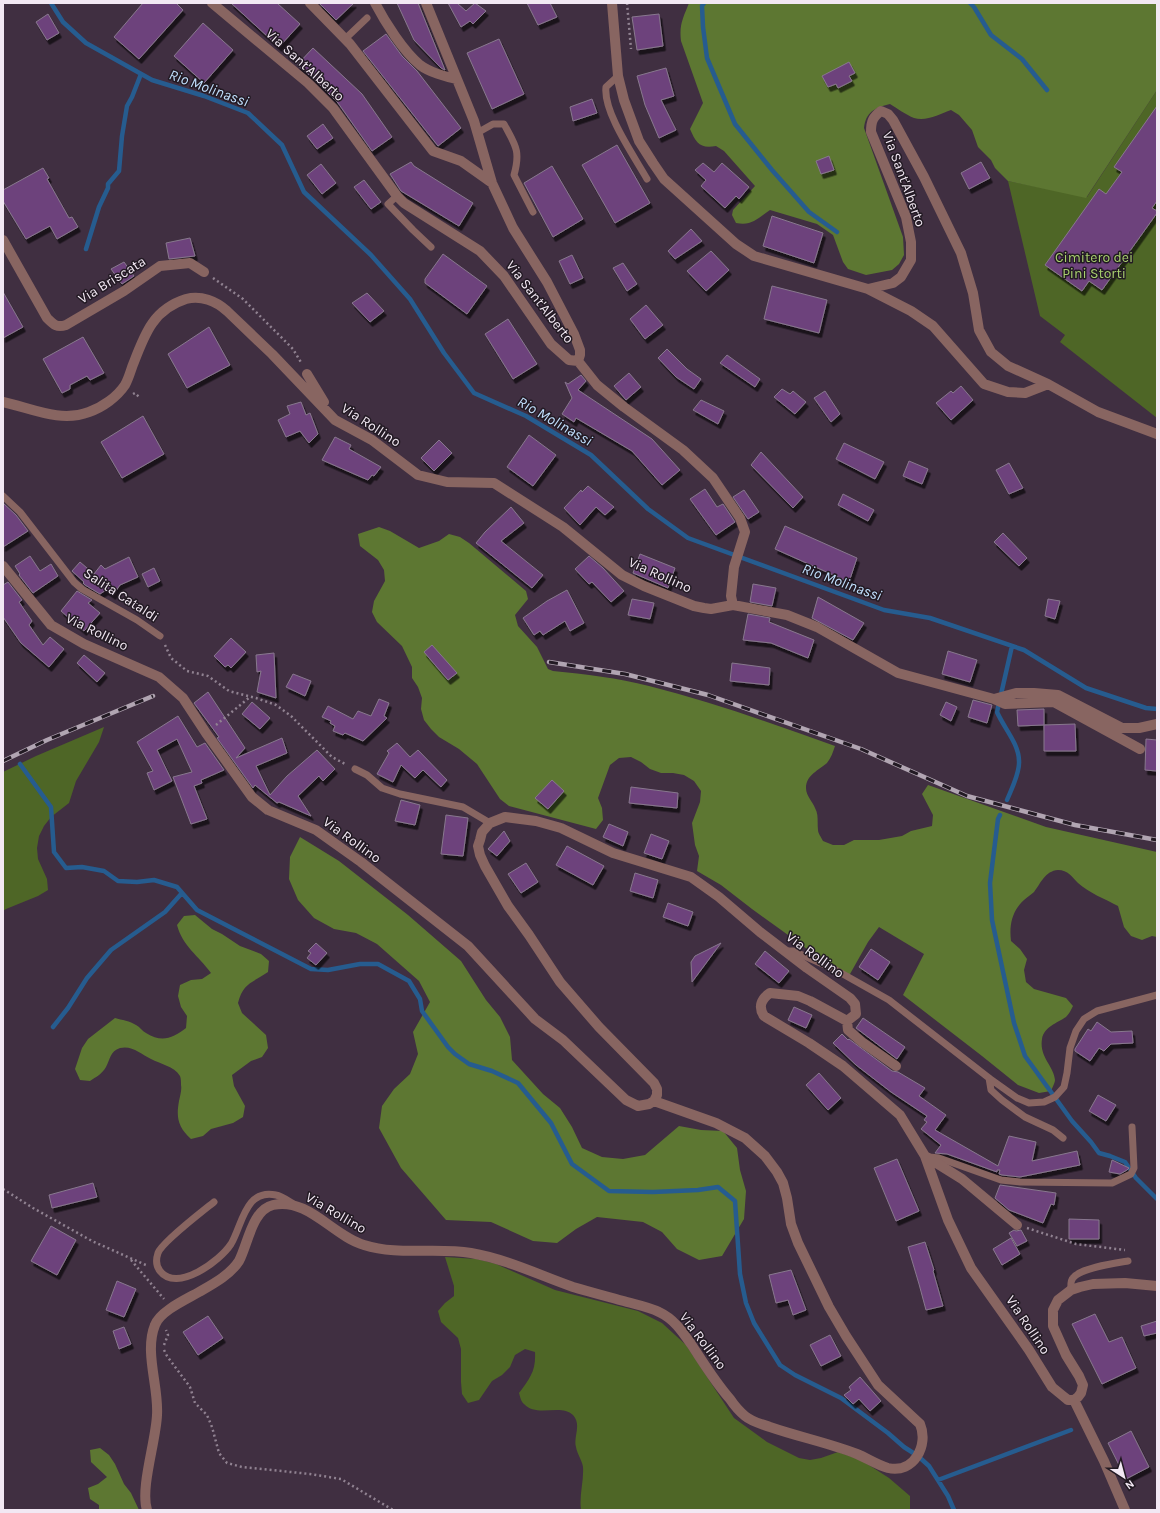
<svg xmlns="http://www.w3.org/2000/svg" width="1160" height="1513" viewBox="0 0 1160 1513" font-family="Karla,sans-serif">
	<defs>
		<filter id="shadow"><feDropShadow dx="2.5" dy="4.5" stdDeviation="0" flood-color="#0009"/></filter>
	</defs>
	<rect width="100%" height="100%" fill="#402f41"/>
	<path fill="#4e6626" d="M1157,90V418L1060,342L1065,335L1040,316L1008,181L1087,197Z
		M104,727L99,742L76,781L69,803L51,817L44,826L39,836L37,848L38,859L47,879L48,890L38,896L6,909L3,911V772L36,756Z
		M445,1257L477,1259L496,1264L555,1290L638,1311L662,1323L686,1345L734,1418L767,1442L799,1458L810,1460L821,1458L838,1452L861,1460L889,1478L910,1496V1510H581C579,1495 584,1481 583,1467C582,1460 577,1454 576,1447C573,1437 582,1425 573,1415C561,1403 537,1418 524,1404C521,1402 520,1396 519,1393C530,1378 536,1371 535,1352L525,1349L515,1355L510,1367L502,1375L492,1381L479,1400L468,1403L462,1394L461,1382V1349L458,1338L441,1322L438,1311L445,1303L454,1296V1286Z"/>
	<path fill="#5d7732" d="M689,3H1157V90L1086,198L1008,181L995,168L991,160L978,147L972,130L959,115L951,110C940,114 926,122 914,118C906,115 897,108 890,104C874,108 866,112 864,128L903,237L904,255L899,264L892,270L866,275L848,269L843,262L833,235L817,224L770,210C757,219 752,226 736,223L732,215L733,210L755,186L724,151L716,146C700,149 696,143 690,129L703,103L681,41C679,25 683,18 689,3Z
		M379,527L390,531L419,548L439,541L449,534L460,537L469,543L526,591L528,599L515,615L518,626L537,647L548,669L553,671C585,674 618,678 649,686C712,702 774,724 835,746C833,752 831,758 827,763C819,770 806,775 806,788C806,796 813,802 815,808C819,815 817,822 818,830C818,833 821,837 823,841L833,845H844L854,840H879L902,836L911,831L932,826L933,815L922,794L928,785L1046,827L1157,852V937L1152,936L1142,940L1131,936L1124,927L1118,906C1105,899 1089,893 1078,883C1072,877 1068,870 1058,870C1045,871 1041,883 1034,892C1031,895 1027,897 1024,900C1012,911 1009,925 1011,941L1020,949L1027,959L1024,970L1026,982L1034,989L1066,998L1073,1006C1071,1010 1069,1014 1066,1017C1057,1023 1044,1027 1042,1039C1039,1057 1054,1066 1055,1080C1055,1083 1052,1088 1051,1091L1039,1093L1018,1085L982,1056L903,995L924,954L879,927L868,942L850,974L838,976L802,945L752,909L721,885L697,871L699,856L695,845L692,823L700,802L701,791L694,781L684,775L673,773H661L650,769L641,762L631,757L619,758L610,765L598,798L602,808L603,820L596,829L509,806L500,799L477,764L459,749L439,737L431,729L424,720L421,709L422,698L418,687L412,678V667L402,646L377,622L372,612L374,601L385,581L384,570L378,560L360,546L358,534Z
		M300,837L339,861L408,915L461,961L486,1000L500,1017L510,1037L512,1060L543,1094L560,1108L572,1127L582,1148L602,1157L623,1159L645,1155L679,1126L701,1130L723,1131L737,1148L740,1170L746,1191L744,1219L722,1256L699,1260L677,1249L662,1232L643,1222L597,1217L576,1229L557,1243L533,1241L491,1222L446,1220L401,1168L379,1128L382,1106L394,1089L410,1074L418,1054L413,1032L430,1002L419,981L377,944L356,933L334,929L314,918L298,900L289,879L290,857Z
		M195,915L212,929L222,934L240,946L261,954L269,961L268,972C252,983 243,983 238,1003L242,1013L266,1035L268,1048L262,1057L251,1061L232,1075L234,1086L245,1106L243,1117L233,1123L211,1129L203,1136L191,1139C178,1127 176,1118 179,1101C180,1096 182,1090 181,1085C181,1083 181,1078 180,1076C174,1066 160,1064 151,1059C141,1054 132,1045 120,1048C110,1051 110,1060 106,1067C102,1074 96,1077 90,1081L80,1080L75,1069L82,1048L88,1039L115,1018C122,1020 130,1021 136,1025C140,1027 142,1031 146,1033C162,1043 173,1038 186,1028L187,1016L181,1007L178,996L180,985L191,980L202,979L211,973C198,955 183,947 177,925L184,916Z
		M100,1448L109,1455L115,1464L124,1484L131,1493L139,1510H99V1505L90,1499L88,1488L98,1484L107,1477L91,1462L90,1450Z"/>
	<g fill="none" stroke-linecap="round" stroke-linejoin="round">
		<path stroke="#265c8f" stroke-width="4.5" d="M51,3L63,22L86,43L152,80L204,96L248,113L282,145L304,192L371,255L410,299L444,353L474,393L526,416L591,455L648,509L688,538L884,610L930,618L1024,650L1086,688L1146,708L1157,709
			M704,3L702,6L703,27L707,58L735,124L772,170L809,212L837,232
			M970,3L974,7L991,35L1022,59L1047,90
			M86,249L99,207L108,188V184L119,171L122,136L127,106L132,97L141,74
			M20,764L51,807L54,852L66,868L82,867L104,871L118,881L137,882L154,880L177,887L197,910L311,969L328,970L360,964H378L409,981L420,999L422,1011L448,1047L455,1054L469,1064L492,1071L518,1083L551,1123L572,1164L609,1191L653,1192L698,1190L718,1187L735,1201L740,1274L746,1303L754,1323L780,1365L795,1375L841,1398L888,1433L904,1447L918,1456L929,1466L948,1496L954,1510
			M1007,800C1011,790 1020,773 1019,761C1019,744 1004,728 997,712L1012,646
			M1000,815L998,819L990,883L992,920L1014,1023L1025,1056L1072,1121L1091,1142L1099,1153L1110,1156L1125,1162L1136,1178L1157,1199
			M53,1027L68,1008L87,978L111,950L165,912L182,893
			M938,1480L1071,1430"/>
	</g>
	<path fill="#6d437b" stroke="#88788e" filter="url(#shadow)" d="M143,3H176L183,10L139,59L114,37Z
		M231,3H277L300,24L279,47Z
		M319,3H354L336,20Z
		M397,3H418L445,70L441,68L414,40Z
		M448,3H457L466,11L475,3L486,11L473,24L470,21L461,27Z
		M527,3H550L557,17L538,25Z
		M48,14L59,33L47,40L36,22Z
		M659,14L663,46L637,50L632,17Z
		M203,23L233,50L204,83L174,56Z
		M386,34L402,56L417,71L461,128L438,146L363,51Z
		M499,39L524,94L492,109L467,53Z
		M313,48L362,94L392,137L372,151L338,103L313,78L297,65Z
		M849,62L855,73L849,76L852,81L838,88L836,84L828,87L822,76Z
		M666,68L674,96L661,100L676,130L659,138L645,105L637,76Z
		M592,99L597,113L573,121L570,107Z
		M1157,106V201L1152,208L1157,211V213L1102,290L1089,281L1082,291L1045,265L1099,189L1106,194L1122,172L1114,167Z
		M323,124L333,138L317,149L307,136Z
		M617,145L650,203L615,223L582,165Z
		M829,156L834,170L821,174L816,161Z
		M411,162L414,166L473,203L459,226L401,191L390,174Z
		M981,162L990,178L969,189L961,173Z
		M703,163L714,172L722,163L749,187L739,199L736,196L725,208L701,186L706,180L695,170Z
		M321,164L336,183L322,194L307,175Z
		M552,166L583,219L553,237L524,183Z
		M43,168L49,178L47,179L69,218L72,217L78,227L57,239L50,226L26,239L3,201V190Z
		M364,180L381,202L371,209L354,187Z
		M772,216L823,233L814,263L763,246Z
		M691,229L702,241L675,259L668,251Z
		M190,238L195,256L169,259L166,243Z
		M711,251L729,270L706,291L687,271Z
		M443,254L487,286L467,314L425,283V279Z
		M572,255L583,278L570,284L559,261Z
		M124,262L134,276L122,284L111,269Z
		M623,263L637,284L627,291L613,268Z
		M772,286L827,300L819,333L764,319Z
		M3,292L23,327L3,338Z
		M367,293L384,311L370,322L352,303Z
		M646,305L663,325L645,339L630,319Z
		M508,319L537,364L513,379L485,334Z
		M209,327L230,365L187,388L168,354Z
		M83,337L104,373L90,380L87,376L70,385V389L62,393L43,359Z
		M667,349L687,369L701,379L694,389L676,377L658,358Z
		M727,355L760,379L755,387L720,363Z
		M629,373L641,387L626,400L614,386Z
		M581,375L586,381L578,390L652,439L680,470L662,485L632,451L576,418L574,422L562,414L572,398L565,382L568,384Z
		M961,386L973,400L951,420L936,403L951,391L953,393Z
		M782,389L790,394L793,391L806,402L795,414L774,397Z
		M825,391L840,414L831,422L814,398Z
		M701,400L724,411L718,424L693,410Z
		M301,402L306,415L310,413L318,434L309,443L300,431L286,437L278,420L290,414L287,406Z
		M143,416L164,454L122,478L101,442Z
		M529,435L556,455L533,486L507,467Z
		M335,437L351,445L349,449L381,467L374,476L372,475L368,480L322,460Z
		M439,440L452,453L434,471L421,458Z
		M844,443L884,462L875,479L836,459Z
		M761,452L803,497L793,508L751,465Z
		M909,461L928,469L922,484L903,476Z
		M1009,463L1023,488L1009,494L996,470Z
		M588,486L614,507L605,515L596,507L580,525L564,508L581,490L582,492Z
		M705,489L717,507L723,504L735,522L716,535L690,499Z
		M744,490L759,512L748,519L733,497Z
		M843,494L874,510L868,521L838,505Z
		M3,503L16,515L28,531L3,547Z
		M511,507L524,523L501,541L543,575L532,588L476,543L485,532Z
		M785,526L857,558L849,582L775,549Z
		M1003,533L1027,558L1019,566L994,542Z
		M640,554L675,568L668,588L633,573Z
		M30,556L40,571L51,564L58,576L33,593L19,575L20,574L15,566Z
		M589,556L603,568L624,591L611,602L592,582L589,584L575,569Z
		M129,557L138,577L120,585L113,595L106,590L100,594L85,585L83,583L84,582L72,571L80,562L94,574L101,565L105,569Z
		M154,568L160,581L148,587L142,574Z
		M8,582L22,600L19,602L32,621L29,625L43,645L50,637L64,649L49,667L21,643L3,617V585Z
		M753,584L776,588L772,606L750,602Z
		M567,590L584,623L570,631L565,621L543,635L540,631L534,635L523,618L547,601Z
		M77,591L92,600L88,603L100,613L84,631L61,611Z
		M818,597L864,623L853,640L812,618Z
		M632,599L654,603L650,619L628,615Z
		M1048,599L1060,601L1055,619L1045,616Z
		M748,614L770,618L769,622L814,640L808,658L771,643L743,640Z
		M231,638L246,652L231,668L228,665L225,667L214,656Z
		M432,645L457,673L448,680L424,652Z
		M948,651L977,660L970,682L942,674Z
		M274,653L276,698L257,692L261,671L257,672L256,655Z
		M84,655L105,673L97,682L77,663Z
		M732,663L770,668L769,685L730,681Z
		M293,674L311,681L305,696L286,687Z
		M208,692L245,748L236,758L282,738L287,753L256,766L270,795L287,776L317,750L335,769L323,781L319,776L298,796L311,816L279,802L277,803L255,785L253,788L217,738L219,737L194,703Z
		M379,699L389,703L384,716L387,718L363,741L345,733L343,735L333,731L335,726L330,723L331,721L322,717L328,706L353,719L358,711L371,716Z
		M973,700L992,705L987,723L968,717Z
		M252,702L270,718L260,729L242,714Z
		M946,702L957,707L951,721L940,715Z
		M1044,709V725L1018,726L1017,710Z
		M178,716L197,747L205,743L224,770L201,780L202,783L194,786L207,819L191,824L173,777L192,772L177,739L157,750L172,781L154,790L147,773L153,771L137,742Z
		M1075,724L1076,751H1044V725Z
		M1146,739L1157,740V771L1145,770Z
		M397,743L410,757L418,750L447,780L441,787L423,770L415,778L401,765L393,782L377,774L389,753L387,751Z
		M552,780L564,791L548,809L535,798Z
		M631,787L678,793L677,808L629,803Z
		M401,800L420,805L415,825L395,821Z
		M446,815L468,818L463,856L441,854Z
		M609,824L628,832L623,846L603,837Z
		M504,831L510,841L497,856L488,849Z
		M651,834L669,841L662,859L644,853Z
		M567,846L604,866L593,885L556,865Z
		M526,863L538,882L521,893L508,874Z
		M635,873L658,880L653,898L630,891Z
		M668,903L693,912L688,926L663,917Z
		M316,943L327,953L316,965L307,958L311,953L308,951Z
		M721,943L701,970L692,982L691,962L695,956Z
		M871,949L890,962L878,980L859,967Z
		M765,951L789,971L779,983L755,964Z
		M794,1007L812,1015L806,1028L788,1020Z
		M863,1018L905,1047L897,1059L856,1028Z
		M1097,1022L1111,1032L1132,1031L1133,1043L1111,1044L1104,1051L1099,1048L1090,1061L1075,1051V1049L1088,1029L1091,1031Z
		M842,1034L848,1040L849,1039L892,1071L898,1072L925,1088L919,1096L946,1115L935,1130L998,1166L1009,1136L1036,1142L1032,1161L1077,1151L1080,1165L1020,1177L1002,1175L999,1174L1000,1170H997V1172L947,1154L935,1153L941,1145L921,1129L927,1122L924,1120L927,1116L891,1092L856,1065L833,1043Z
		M819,1073L841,1098L828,1110L806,1085Z
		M1098,1095L1116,1105L1106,1121L1089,1111Z
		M897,1159L919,1211L896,1221L874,1168Z
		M1112,1160L1129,1168L1127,1170L1120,1174L1109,1172Z
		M93,1183L97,1197L52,1208L49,1195Z
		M1000,1185L1056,1193L1054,1205L1051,1204L1043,1223L1009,1210L995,1198Z
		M1069,1219L1099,1220V1239H1069Z
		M51,1226L76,1240L57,1275L31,1261Z
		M1014,1230L1016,1231L1021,1230L1027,1241L1017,1246L1009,1233Z
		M1011,1238L1020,1254L1002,1265L993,1249Z
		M925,1242L934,1270L933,1271L943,1306L926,1310L919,1284L908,1247Z
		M791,1270L806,1310L793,1315L788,1300L776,1303L769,1275Z
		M117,1281L136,1289L124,1317L106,1310Z
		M1095,1314L1109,1342L1122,1337L1136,1368L1102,1384L1072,1324Z
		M208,1316L223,1338L198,1355L183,1332Z
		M1157,1321V1333L1144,1336L1141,1326Z
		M124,1327L131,1344L119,1349L113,1331Z
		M830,1335L841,1356L821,1366L810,1345Z
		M860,1377L881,1401L870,1411L859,1399L853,1404L844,1395L851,1390L849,1387Z
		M1131,1431L1149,1467L1126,1479L1108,1443Z"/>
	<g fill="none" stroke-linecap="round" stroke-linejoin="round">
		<path stroke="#908291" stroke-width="2.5" stroke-dasharray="2 3" stroke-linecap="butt" d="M627,3L631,49
			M213,278L243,299L293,349L302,364
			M133,394L135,393L139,397
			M165,645L171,658L187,671L208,676L229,691L256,698L276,705L291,716L332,757L347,765
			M216,725L250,697
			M3,1189L33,1208L92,1241L148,1266
			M1027,1228L1076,1244L1125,1250
			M131,1260L164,1299
			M164,1345L168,1335L166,1330
			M164,1350L167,1356L190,1387L195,1403L207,1415L212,1427L219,1453L227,1463L242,1467L310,1474L341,1479L393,1510"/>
		<path stroke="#886561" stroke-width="7" d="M345,39L367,18
			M618,76L606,87C603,112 634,156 647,179
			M477,133L493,124H504C515,145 521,150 514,175L533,212
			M397,196L388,204L413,230L431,247
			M3,496L20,512L74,582L82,589L137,620L160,636
			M355,769L367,775L382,788L400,794L463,807L490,823
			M785,951H793L834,969L889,1000L989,1078L1017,1098L1029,1103L1044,1102L1055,1097L1064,1087L1067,1073L1070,1048L1076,1031L1084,1019L1097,1011L1157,995
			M989,1078L991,1090L1002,1100L1025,1117L1053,1130L1063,1138
			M929,1157L939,1158L1001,1180L1020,1182L1112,1183L1131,1174L1134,1168L1132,1127
			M214,1202C203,1211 162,1242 158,1253C156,1259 156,1266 160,1271C177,1293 220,1261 231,1244C242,1226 245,1188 276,1195C281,1196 287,1200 292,1203
			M1071,1290C1071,1286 1070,1281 1073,1278C1080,1268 1116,1263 1128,1261"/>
		<path stroke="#886561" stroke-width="10" d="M212,3L308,83L333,108L397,196L404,203L480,251L504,276L551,344L569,360L578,361
			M310,3L350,44L433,151L461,161L492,183
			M375,3C385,22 403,51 420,65C429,72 446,77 457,79
			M426,3L474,121L492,183L513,228L547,282L574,334L580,350V355L578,361
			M612,3L618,76L624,100L639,141L653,163L664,179L736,244L754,256L868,289L893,283L901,277L911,260V242L906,217L871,132C871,121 873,117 881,111L888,114L893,120L924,177L961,253L973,293L979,330L991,352L1008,366L1048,384L1098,412L1157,434
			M3,240L47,318C54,325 57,328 66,325L124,291L160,266L190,263L204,272
			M868,289L911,311L933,326L984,384L1008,392L1025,393L1048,384
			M307,374L324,402
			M3,402C31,408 60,423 89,412C103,407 117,397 125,385C129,378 131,369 134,362C145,333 154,309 186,299C201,295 216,301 227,311L272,354L335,420L372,440L418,475L447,482L494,483L563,527L622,575L644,586L694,606L704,608L711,609L733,605L731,596L734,567L745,532L740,518L713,478L683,450L624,407L597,385L578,361
			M3,566L51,625L84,644L159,677L183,698L206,733L252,797L268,810L316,830L361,862L468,946L535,1019L563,1040L626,1100L638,1106L649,1104L654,1101L657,1095V1089L654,1083L599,1027L560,982L529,935L508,906L485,866L480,855L478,846L480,840L482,832L490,823L505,817L536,821L561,828L613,853L691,877L719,897L760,932L807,968L850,998L855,1004L856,1014L847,1021L810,1001L798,996L770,993C761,999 758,1007 764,1016L809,1043L843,1066L900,1115L925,1156L948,1220L971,1268L1029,1350L1052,1387L1063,1396L1068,1400H1074L1078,1397L1081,1393L1083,1385L1079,1376L1066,1355L1053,1326V1310L1058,1300L1071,1290L1080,1287L1093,1284L1125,1283L1157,1286
			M733,605L787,615L817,627L898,673L994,699L1016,693H1034L1058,695L1122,728H1139L1157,724
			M994,699L1005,704L1054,702L1140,749
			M847,1021L848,1030L862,1042L896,1066
			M925,1156L962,1179L1017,1225
			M1074,1400L1104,1461L1125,1510
			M147,1510C140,1488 156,1441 157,1415C159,1387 144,1352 155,1325C160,1311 187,1299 199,1292C213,1284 230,1275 239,1261C248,1244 252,1210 273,1205C308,1197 333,1236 364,1245C398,1256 436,1247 471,1253C506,1259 539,1275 573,1287C590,1292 609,1297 627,1302C638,1305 649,1307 659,1312C674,1319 682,1331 691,1344C703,1362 715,1382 730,1399C734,1405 739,1411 745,1416C752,1422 762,1424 770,1427C799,1437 829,1443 857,1454C867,1458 877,1465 888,1468C914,1474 929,1445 920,1424L878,1385L846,1336L829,1307L798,1243L791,1224L787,1198L783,1183L777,1172L765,1156L745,1138L716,1123L654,1101"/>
		<g stroke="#b1a5b2" stroke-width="4.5">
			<path id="rail" d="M549,662L625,674L708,695L861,749L967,796L1075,825L1157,840
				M3,761L47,740L153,696"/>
		</g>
		<use href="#rail" stroke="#221a23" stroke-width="3" stroke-dasharray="9" stroke-linecap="butt"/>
	</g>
	<g text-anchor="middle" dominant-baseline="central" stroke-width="3" stroke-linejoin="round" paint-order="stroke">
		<g font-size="14" fill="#f2e8f3" stroke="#221a23">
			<text transform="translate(305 65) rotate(42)">Via Sant'Alberto</text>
			<text transform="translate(904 179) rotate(70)">Via Sant'Alberto</text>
			<text transform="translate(112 280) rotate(-32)">Via Briscata</text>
			<text transform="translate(540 302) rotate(52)">Via Sant'Alberto</text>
			<text transform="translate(371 425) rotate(33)">Via Rollino</text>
			<text transform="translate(660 575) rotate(24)">Via Rollino</text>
			<text transform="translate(121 595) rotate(33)">Salita Cataldi</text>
			<text transform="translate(97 632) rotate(26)">Via Rollino</text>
			<text transform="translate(352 840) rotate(36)">Via Rollino</text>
			<text transform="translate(815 955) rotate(36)">Via Rollino</text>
			<text transform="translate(336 1213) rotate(30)">Via Rollino</text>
			<text transform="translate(1028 1325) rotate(56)">Via Rollino</text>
			<text transform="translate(703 1341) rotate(53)">Via Rollino</text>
		</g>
		<g font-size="14" fill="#a9cf6f" stroke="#221a23">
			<text x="1094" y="257">Cimitero dei<tspan x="1094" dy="16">Pini Storti</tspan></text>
		</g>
		<g font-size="15" font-style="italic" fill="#c3e1ff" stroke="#221a23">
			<text transform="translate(209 88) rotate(20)">Rio Molinassi</text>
			<text transform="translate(555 421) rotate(30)">Rio Molinassi</text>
			<text transform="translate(842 582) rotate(20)">Rio Molinassi</text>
		</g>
	</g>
	<rect width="1160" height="1513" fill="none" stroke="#f2e8f3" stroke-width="8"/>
	<g transform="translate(1124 1477) rotate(144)" stroke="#221a23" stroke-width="3" paint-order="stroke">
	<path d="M0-3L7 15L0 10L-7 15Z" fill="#f2e8f3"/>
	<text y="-6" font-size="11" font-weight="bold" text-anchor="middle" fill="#f2e8f3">N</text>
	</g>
</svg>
